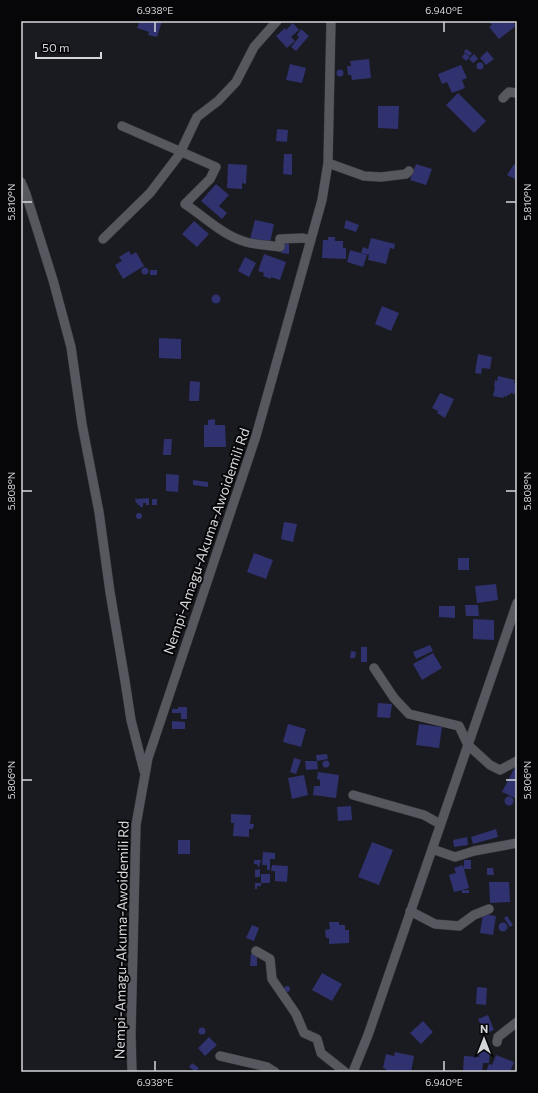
<svg xmlns="http://www.w3.org/2000/svg" width="538" height="1093" viewBox="0 0 538 1093" font-family="Commissioner,sans-serif">
	<rect width="100%" height="100%" fill="#1a1b20"/>
	<path fill="#30316f" d="M140,21H162L157,37L148,35L149,32L137,28Z
		M489,21H512L516,26L499,39L489,27L492,25Z
		M293,23L299,30L291,37L295,41L287,48L276,36L285,28L286,30Z
		M301,29L309,36L296,51L291,47L299,37L297,35Z
		M466,49L472,53L470,56L464,52Z
		M487,51L494,59L486,65L480,58Z
		M465,53L470,57L466,61L462,57Z
		M474,54L478,59L473,63L469,59Z
		M369,59L371,78L352,80L351,75H348L347,66H351L350,61Z
		M476.5 66a3.5 3.5 0 1 1 7 0a3.5 3.5 0 1 1-7 0Z
		M290,64L306,68L302,83L286,80Z
		M461,65L467,78L462,80L465,88L452,93L447,82L442,84L438,74Z
		M336.5 73a3.5 3.5 0 1 1 7 0a3.5 3.5 0 1 1-7 0Z
		M458,93L486,121L474,133L446,105Z
		M378,106H399L398,129L378,128Z
		M277,129L288,130L287,142L276,141Z
		M284,154H292V175L283,174Z
		M228,164L247,165L246,184L242,183V189L227,188Z
		M416,164L432,169L426,185L410,180Z
		M514,164L517,166V180L507,175Z
		M216,184L229,195L219,206L227,213L222,219L201,201Z
		M255,220L274,224L270,243L250,239Z
		M346,220L359,225L356,232L344,228Z
		M194,221L209,234L197,247L182,234Z
		M328,237H335V241H343V248H346V259L322,258L323,240H328Z
		M371,238L395,244L394,249L390,248L386,264L368,260L369,255L361,253L363,247L368,249Z
		M282,243L289,244V254L281,253Z
		M350,250L367,255L363,267L347,262Z
		M129,251L131,255L136,252L144,266L123,279L115,265L122,261L119,257Z
		M264,254L286,262L280,280L271,277V279L263,276L264,273L258,271Z
		M245,257L256,263L249,277L238,271Z
		M141.5 271a3.5 3.5 0 1 1 7 0a3.5 3.5 0 1 1-7 0Z
		M150,270H157V275H150Z
		M211.5 299a4.5 4.5 0 1 1 9 0a4.5 4.5 0 1 1-9 0Z
		M382,306L399,313L391,331L375,324Z
		M159,338L181,339V359L159,358Z
		M478,354L492,357L490,369L482,368L481,374L475,373Z
		M498,376L515,380L514,383H516L515,386L517,387L515,394L510,393V395H507V397L504,396L503,398L493,396L495,387H494L495,380L497,381Z
		M190,381L200,382L199,401H189Z
		M440,393L454,399L445,418L437,413L438,411L432,408Z
		M215,419V425H225L226,447H204V425H208V420Z
		M164,439H172L171,455H163Z
		M166,474L179,475L178,492L166,491Z
		M193,480L208,482V487L193,485Z
		M149,498V505H146V503H143V507H140V505H138L137,503H136L135,499Z
		M152,499H157V505H152Z
		M136 516a3 3 0 1 1 6 0a3 3 0 1 1-6 0Z
		M284,522L297,524L293,542L281,539Z
		M254,553L273,560L266,579L247,572Z
		M458,558H469V570H458Z
		M496,584L498,600L477,603L475,586Z
		M465,605H478L479,616H466Z
		M439,606H455V618L439,617Z
		M473,619L494,620V640L473,639Z
		M430,645L433,651L416,659L413,652Z
		M361,647H367V662H361Z
		M351,651L356,652L355,658H350Z
		M433,653L442,668L422,680L413,664Z
		M378,703L392,704L390,718L377,717Z
		M178,707H187V719H181V713H172V709H178Z
		M172,721L185,722V729H172Z
		M288,724L306,729L301,747L283,742Z
		M419,724L442,727L439,748L416,745Z
		M327,754L328,759L317,761L316,755Z
		M294,758L301,760L296,774L290,772Z
		M322.5 764a3.5 3.5 0 1 1 7 0a3.5 3.5 0 1 1-7 0Z
		M305,761H317L318,769L306,770Z
		M517,763V799L502,792Z
		M318,772L339,775L336,798L313,795L314,786H320V780L317,779Z
		M304,775L308,795L292,799L288,778Z
		M504.5 801a4.5 4.5 0 1 1 9 0a4.5 4.5 0 1 1-9 0Z
		M351,806L352,820L338,821L337,807Z
		M231,814L251,815L250,824H254L253,829H249V837L233,836L234,823H231Z
		M496,829L498,837L473,844L471,837Z
		M467,837L468,845L454,847L453,840Z
		M178,840H190V854H178Z
		M372,842L393,850L379,885L358,877Z
		M263,852L275,853V859H270V870H267V865H262Z
		M254,860H261L259,867H258L257,864H254Z
		M464,860H471V869H464L469,888L462,890H469V893H462V890L454,892L449,875L456,873L454,868L463,865L464,868Z
		M272,865L288,866L287,882L275,881V871H271Z
		M487,868H493L494,875H487Z
		M260,869V877H255V870Z
		M261,874H270V883H261Z
		M489,882H509L510,902L490,903Z
		M255,883H261V886H257V889H255Z
		M483,914L496,916L493,935L480,933Z
		M507,916L513,925L510,927L504,918Z
		M329,922H339V925H345V930H349V943L329,944V938H326L325,930L330,929Z
		M498.5 927a4.5 4.5 0 1 1 9 0a4.5 4.5 0 1 1-9 0Z
		M252,925L259,928L254,941L246,938Z
		M251,953H257V966H250Z
		M322,973L342,984L332,1001L312,990Z
		M284 989a3 3 0 1 1 6 0a3 3 0 1 1-6 0Z
		M477,987L487,988L486,1005L476,1004Z
		M488,1015L494,1030L485,1034L478,1019Z
		M423,1021L433,1032L421,1044L410,1033Z
		M198.5 1031a3.5 3.5 0 1 1 7 0a3.5 3.5 0 1 1-7 0Z
		M209,1037L217,1045L205,1056L198,1048Z
		M479,1051L490,1052L489,1063H483L482,1072H463L464,1056L479,1057Z
		M395,1052L414,1056L411,1072H386V1069L383,1068L386,1054L394,1056Z
		M496,1055L514,1062L510,1072H486L489,1064L492,1065Z
		M192,1063L199,1068L196,1072L189,1067Z"/>
	<g fill="none" stroke-linecap="round" stroke-linejoin="round">
		<g stroke="#37383b" stroke-width="10">
			<path id="street" d="M503,98L509,92L517,93
				M122,126L216,167L210,179L185,204C205,217 222,235 246,242C256,245 269,245 280,247V239L303,238L311,240
				M328,163L364,176L381,177L406,174L409,171
				M21,182L26,194L53,280L71,347L82,424L99,512L110,592L125,681L131,720L144,771
				M103,239L150,193L179,155L197,117L218,101L236,82L254,47L277,21
				M374,668L394,698L409,714L459,726L468,745L490,765L500,770L517,761
				M353,795L424,815L440,824
				M432,849L455,857L474,851L517,843
				M410,911L435,924L459,926L474,915L489,909
				M256,951L270,959L272,979L296,1014L304,1033L317,1039L321,1053L345,1072
				M497,1042L498,1037L517,1022
				M220,1056L267,1067L275,1072
				M132,1072L131,1034L136,825L148,758L256,436L322,200L328,163L331,21
				M353,1072L368,1035L517,603"/>
		</g>
		<use href="#street" stroke="#57585f" stroke-width="9"/>
	</g>
	<path fill="none" stroke="#d5d6da" stroke-width="1.5" d="M155,22V32M444,22V32M22,202H32M506,202H516M22,491H32M506,491H516M22,780H32M506,780H516M155,1061V1071M444,1061V1071"/>
	<g text-anchor="middle" dominant-baseline="central" stroke-width="4" stroke-linejoin="round" paint-order="stroke">
		<g font-size="14" fill="#d5d6da" stroke="#060608">
			<text transform="translate(206 541) rotate(-71)">Nempi-Amagu-Akuma-Awoidemili Rd</text>
			<text transform="translate(121 940) rotate(-89)">Nempi-Amagu-Akuma-Awoidemili Rd</text>
		</g>
	</g>
	<rect width="538" height="1093" fill="none" stroke="#060608" stroke-width="44"/>
	<g transform="translate(484 1039)" stroke="#060608" stroke-width="3" paint-order="stroke">
	<path d="M0-3L7 15L0 10L-7 15Z" fill="#d5d6da"/>
	<text y="-6" font-size="11" font-weight="bold" text-anchor="middle" fill="#d5d6da">N</text>
	</g>
	<path d="M36 52v6h65v-6" fill="none" stroke="#d5d6da" stroke-width="2"/>
	<text x="42" y="52" font-size="12" fill="#d5d6da" stroke="#060608" stroke-width="3" paint-order="stroke">50 m</text>
	<rect x="22" y="22" width="494" height="1049" fill="none" stroke="#d5d6da" stroke-width="1.5"/>
	<g font-size="10" text-anchor="middle" fill="#d5d6da">
		<text x="155" y="14">6.938°E</text>
		<text x="444" y="14">6.940°E</text>
		<text transform="translate(11 202) rotate(-90)" y="4">5.810°N</text>
		<text transform="translate(527 202) rotate(-90)" y="4">5.810°N</text>
		<text transform="translate(11 491) rotate(-90)" y="4">5.808°N</text>
		<text transform="translate(527 491) rotate(-90)" y="4">5.808°N</text>
		<text transform="translate(11 780) rotate(-90)" y="4">5.806°N</text>
		<text transform="translate(527 780) rotate(-90)" y="4">5.806°N</text>
		<text x="155" y="1086">6.938°E</text>
		<text x="444" y="1086">6.940°E</text>
	</g>
</svg>
